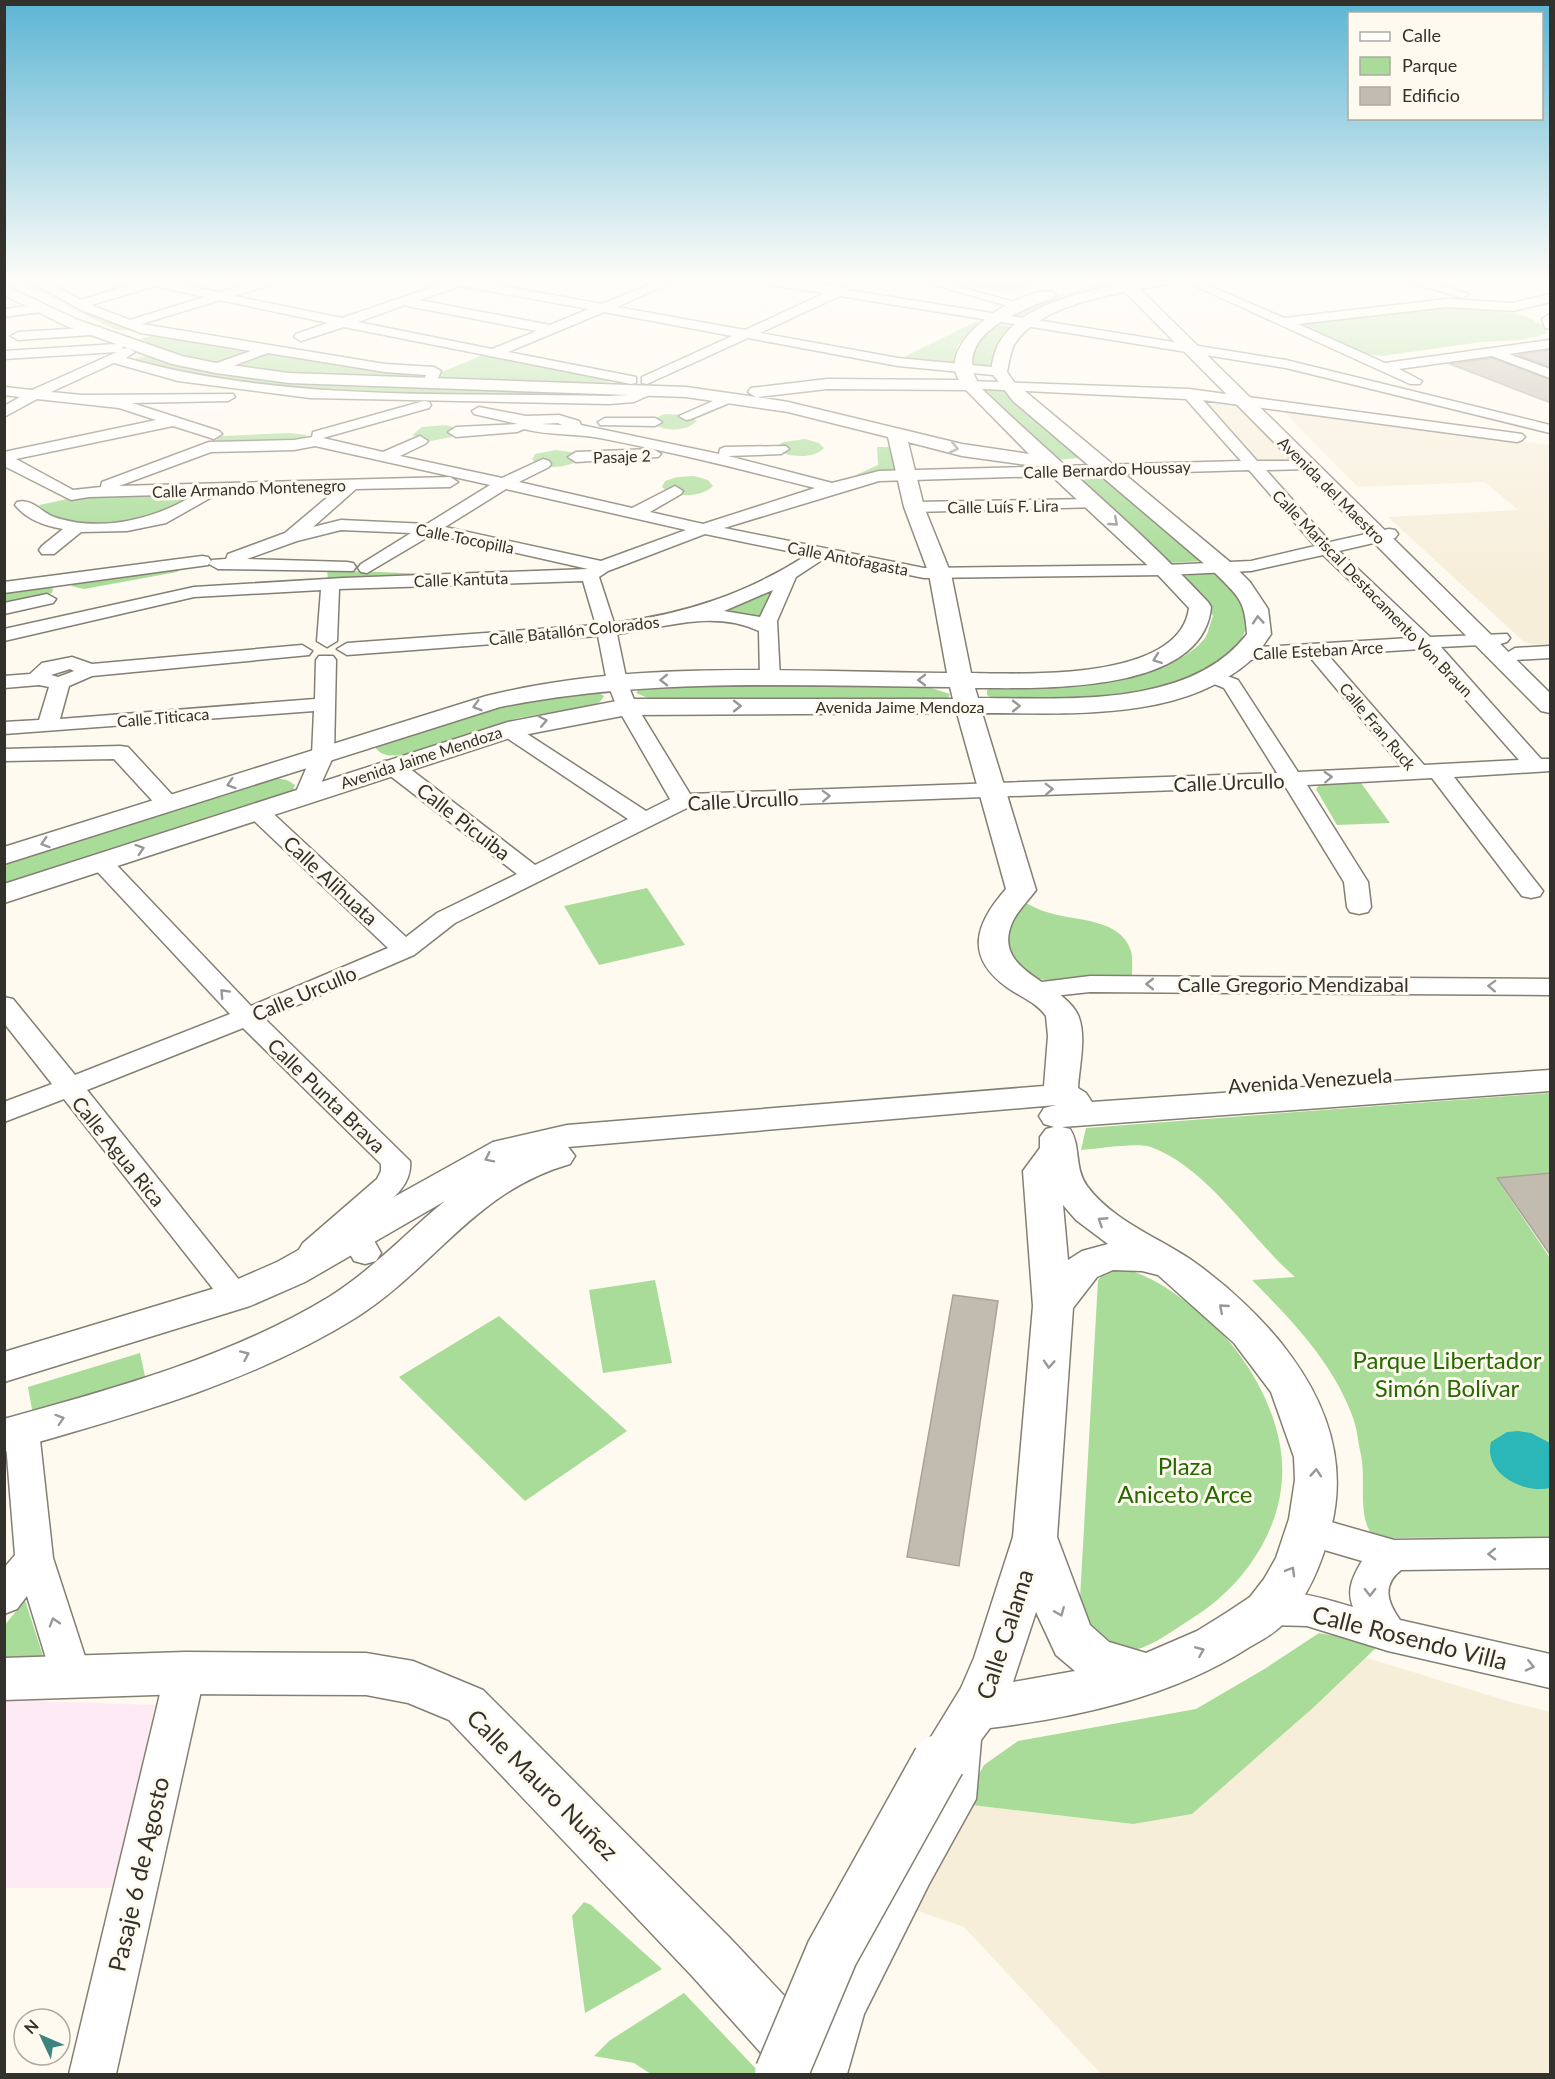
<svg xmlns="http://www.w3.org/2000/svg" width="1555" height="2079" viewBox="0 0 1555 2079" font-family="Lato,sans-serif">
	<rect width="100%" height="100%" fill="#fffaef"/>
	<path fill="#fdeaf5" d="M5,1700L155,1705L114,1888H5Z"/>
	<path fill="#f7eeda" d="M1206,398L1237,400L1298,459L1292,463L1269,464L1258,460L1201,401Z
		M1281,409L1550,445V648L1524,642L1388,517L1518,510L1485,482L1358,487Z
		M1364,1657L1511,1702L1550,1712V2074H1101L964,1927L906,1907L963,1804L1133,1824L1314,1707Z"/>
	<path fill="#a9dc98" d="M18,281H31L131,330H116Z
		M948,281H1053L1004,293Z
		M1103,283L1116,285L1031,317H1017L1011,314L1053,296Z
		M1458,306L1523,315L1546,327L1547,333L1522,340L1482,342L1382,356L1365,354L1304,327L1307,324Z
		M981,319L958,345L953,362L949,364L898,360Z
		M996,324L1016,327L993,367L984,368L970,365C975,346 981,336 996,324Z
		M155,335L258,350L218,364L162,349L140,339Z
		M267,353L426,372L423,377L411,380L297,375L228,367Z
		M487,353L613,377L611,381L603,383L447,380L440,377L442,372Z
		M147,356L214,373L262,380L638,393L620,398L303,390L223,382L134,362L136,358Z
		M983,389L1005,390L1079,458L1055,460L981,391Z
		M665,414L687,415L697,421C686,432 667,431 653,425L650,420Z
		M446,425L457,428V436L431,441L412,435L422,427Z
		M290,433L306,435L305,441L215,444L218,437L223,436Z
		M805,439L819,443L824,448C814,459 793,457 779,452L776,447L783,442Z
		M877,447H895V474L856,475L878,465Z
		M556,450L577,453L578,461C564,468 544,470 532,460L535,454Z
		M694,476L708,480L713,486C701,498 675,498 662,487L665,481L677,477Z
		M1091,477L1115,482L1204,561L1169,563L1079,482Z
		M200,492C191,498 182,505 172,510C144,523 59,534 39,505L86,495Z
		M182,567L177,572L84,589L71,586L77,582Z
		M327,570L481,576L328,580Z
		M1209,572C1231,579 1244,603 1249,623C1245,631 1241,641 1235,648C1182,707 1065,699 993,699L987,695V690L993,687C1051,684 1166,687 1205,638C1209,632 1210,622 1213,616L1202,594L1185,576Z
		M48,586L53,588L52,593L5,604L4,590Z
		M773,589L762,618L721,612Z
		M654,684L925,686L950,694L948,698L941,699H650L636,693L639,689Z
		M597,692L604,696L600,702L590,706L518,718L405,754C393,756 383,758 375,747L379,742L522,699Z
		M276,778L287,780L295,785L293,790L5,886L4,863L261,779Z
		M1361,783L1390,823L1337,825L1316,789L1319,785Z
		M647,888L685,945L599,965L564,906Z
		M1024,902C1032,906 1041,911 1050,913C1075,921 1121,918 1131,951C1133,958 1132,967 1132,975C1118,976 1104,976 1090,977C1057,981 1029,989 1010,954C997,930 1009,920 1024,902Z
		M1550,1093V1173L1497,1179L1550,1258V1537L1387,1538L1370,1532C1358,1510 1366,1480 1361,1455C1358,1442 1357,1427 1352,1415C1331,1360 1292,1321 1252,1280L1295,1277C1250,1238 1208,1168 1151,1147C1136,1142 1098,1149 1081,1150L1086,1128Z
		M1120,1268C1146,1273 1167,1288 1188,1303C1242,1341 1291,1421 1281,1489C1274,1543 1236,1592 1191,1619C1174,1630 1154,1645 1135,1650C1128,1652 1116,1649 1108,1648L1079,1616L1098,1280L1105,1273Z
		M655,1280L672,1363L603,1373L589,1290Z
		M499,1316L627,1431L525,1501L399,1377Z
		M140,1353L146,1381L33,1415L28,1387Z
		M25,1600L44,1659L5,1660L4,1626Z
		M1319,1633L1380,1644L1314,1707L1192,1814L1133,1824L963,1804L984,1765L1018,1741L1196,1709L1266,1668Z
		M584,1902L591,1905L662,1969L585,2013L572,1916Z
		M684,1993L760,2073L759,2074H651L634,2063L594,2056L609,2041Z"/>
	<path fill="#2bb6b7" d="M1518,1431L1531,1433L1550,1443V1488C1524,1494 1483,1474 1491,1442L1507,1432Z"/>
	<path fill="#c2bcb0" stroke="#a9a497" stroke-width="1.5" d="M1550,350L1551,367L1518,355Z
		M1492,358L1551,380V403L1450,364Z
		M1551,1173V1256L1497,1178Z
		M953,1295L998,1301L959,1566L907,1557Z"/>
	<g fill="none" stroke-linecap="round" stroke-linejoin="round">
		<g stroke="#847f73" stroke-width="3">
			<path id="minor" d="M31,281H45L81,300L141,281H166L219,292L257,281H275L273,284L234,296L342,318L450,281H474L602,304L658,281H674L617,307L745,330L825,293L772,285L766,281H792L842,286L848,290L1286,360L1550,425V433L1286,368L840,296L760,333L898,358L993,367L1000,371L993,375L898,366L748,338L647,384L642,383V377L732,336L604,312L508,352L631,376L636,377V383L631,384L344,327L301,341L294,337L296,334L328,323L220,300L142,324L385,364L434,367L441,371L435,385L430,386L423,382L426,375L385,372L268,353L216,372L209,368L211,365L251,351L141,333L81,310ZM155,286L204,297L130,320L91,305ZM461,286L589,309L550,325L419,300ZM405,305L407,306L537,331L492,349L358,322Z
				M920,281H939L1025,305L1019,309Z
				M1184,281H1199L1284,318L1447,299L1513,303L1550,294V302L1513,311L1447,307L1298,324L1385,363L1550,340V348L1509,354L1550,369V378L1492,356L1399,369L1422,381L1420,384H1410Z
				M1404,281H1423L1469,294L1463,298Z
				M37,305L43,309L41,312L4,317V309Z
				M1548,315L1550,316V329L1545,328L1542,319Z
				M100,327L107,331L105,334L18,340L11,336L18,332Z
				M117,344L122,345L123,349L128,348L135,352L126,358C282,402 448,392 609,396L627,395L654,386L661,390L634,402L609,404L310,398L178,381L114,363L51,392L82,395L233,394L235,397L228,401L132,403L219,431L222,434L214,439L173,426L16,459L73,490L101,487L102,482L209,442L294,440L312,437L313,432L424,401L429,402L431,405L429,408L323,438L383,452L420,436L428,441L425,444L400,456L502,478L543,459L549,461L551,464L549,467L519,482L632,508L675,486L683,491L681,494L650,512L703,524L815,488C744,470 673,452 600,438C573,433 551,436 524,429L517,432L456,437L448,432L456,427L518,424L474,414L472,411L479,407L526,416L559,415L579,421L581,425L719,454L720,449L725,447L786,446L789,449L781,454L728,456L832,483L879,471L1241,461L1186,399L964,388V382L969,381L1189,389L1522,434L1525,437L1522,440L1517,442L1203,400L1257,461H1314L1316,464L1308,469L1266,470L1330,542L1389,529L1395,530L1398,534L1395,538L1339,551L1430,637L1507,634L1510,638L1507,642L1500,644L1441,647L1541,759H1550V771L1454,777L1543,891L1540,896L1531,898L1522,896L1432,778L1307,785L1368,882L1371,907L1368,912L1359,914L1350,912L1347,907L1344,882L1285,786L687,808L455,923L414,955L265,1019L410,1161C413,1187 386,1204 369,1219L371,1235L381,1253L376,1261L365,1264L354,1261L343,1242C330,1254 322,1264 303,1259L298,1251L303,1243L377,1179L381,1171V1164L243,1028L87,1090L252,1296L247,1304L236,1307L225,1304L64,1099L4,1122V1102L52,1084L4,1023V997L13,999L75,1075L230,1014L93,867L89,862L93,857H109L251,1006L388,948L249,816L246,811L249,806H265L406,937L437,913L517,874L384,771L381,766L384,761H400L535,865L628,819L501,734L498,730L501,726H515L646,811L670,799L617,707L607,682L598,636L347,655L337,649L347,643L596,625L583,581L339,589L337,641L327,647L317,641L321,590L194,597L4,641V629L194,587L343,578L588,569L433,534L367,573L361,572L358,568L361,564L411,533L341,530L297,541L247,559L347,562L353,563L356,567L353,571L218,569L209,564L212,560L226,559L228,554L285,533L336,490L219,493L166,523L127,531L81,532L54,554H42L39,550L42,546L63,529C45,526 27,520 15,505L17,502C32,498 41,512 54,517C101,533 156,519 196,494L89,497L71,500L4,466V452L156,420L119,408L37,399L4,417V406L20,397L4,395V387L32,390L117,352L4,359V351ZM558,423L562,425L541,424ZM315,446L490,485L427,524L341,520L313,527L356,489L450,487L458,482L450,477L119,486L211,452L294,450ZM1249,470L1315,546L1251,561L1166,565L924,568L724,528L879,481ZM506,489L686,530L601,561L445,527ZM705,534L807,555C746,594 685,614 614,623L599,577L608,571ZM1323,555L1410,638L1244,648L1234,654L1244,660L1309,656L1402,767L1298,772L1238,680L1211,670L1204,672L1201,676L1204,680L1224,688L1277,773L690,794L637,707L627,682L617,634C664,628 713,609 759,631L760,679L763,683H777L780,679L777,621L796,577L825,558L924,578L1166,575L1251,571ZM773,590L760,617L724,611ZM1421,649L1519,760L1424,765L1328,655Z
				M729,394L734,395L736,398L734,401L691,419L686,420L679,416Z
				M605,418H655L662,422L655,426L600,425L598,422Z
				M653,449L661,454L658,457L576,462L568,457L576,452Z
				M1093,499L1099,501L1101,504L1099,507L914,512L906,507L914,502Z
				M202,556L208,557L211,561L208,565L4,593V582Z
				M47,594L56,599L53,603L4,614V603Z
				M302,645L312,651L309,655L92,676L69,686L60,719L315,699L316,660L319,656H333L336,660L334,755L314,799H298L295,794L312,755L314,711L4,734V722L39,720L49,687L39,685L4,688V676L30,674L42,663L72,657L92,664ZM70,669L74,671L58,677L51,675Z
				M1550,646V658L1515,660L1505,654L1515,648Z
				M120,746L128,747L176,799L179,804L176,809H160L114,759L4,761V749Z
				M1090,976L1550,979V995L1090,992L1035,998L1026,996L1022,990L1026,984Z
				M22,1418L34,1422L39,1431L53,1558L92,1678L86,1690L72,1695L58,1690L52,1678L27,1596L17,1609L4,1614V1568L15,1555L5,1431L10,1422Z
				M1310,1516L1394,1540L1550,1538V1568L1401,1570C1382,1585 1387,1602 1400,1620L1550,1654V1688L1388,1651L1307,1626L1268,1625L1254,1621L1249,1609L1254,1597C1287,1586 1321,1598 1353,1607C1346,1590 1353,1576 1362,1561L1297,1542L1292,1531L1297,1520Z
				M185,1656L199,1661L205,1673L116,2074H69L165,1673L171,1661Z"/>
		</g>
		<g stroke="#847f73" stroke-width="3">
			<path id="major" d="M1108,281H1169L1167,284L1140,289L1550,693V713L1541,711L1125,292C1089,299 1035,311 1014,345C1010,353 1009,363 1007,372L1014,382L1230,562L1250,582L1268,609L1271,634C1265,642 1259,653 1251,660C1181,722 1070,713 982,713L1036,890C1028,901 1017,911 1012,923C991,972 1062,981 1078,1015C1087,1036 1079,1067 1078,1088L1086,1093L1092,1102L1550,1070V1091L1062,1127L1070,1129C1081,1146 1074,1168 1087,1186C1112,1220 1157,1237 1190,1259C1226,1284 1266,1321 1291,1356C1329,1408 1347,1465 1331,1528C1323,1561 1307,1600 1283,1624C1274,1634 1260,1641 1248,1648C1171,1697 1079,1717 990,1728L981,1740L976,1799L929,1884L864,2014L847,2074H780L692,1976L449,1720L408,1703L366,1695L185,1694L4,1700V1658L185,1652L366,1653L413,1661L483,1690L730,1938L806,2019L819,1985L891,1848L925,1793L931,1737L961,1688L974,1658L1013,1537L1033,1306L1023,1171L1040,1148V1137L1046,1129L1054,1127L1044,1124L1039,1116L1044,1108L1056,1105L568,1147L575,1156L570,1164C475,1191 435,1267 357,1317C250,1384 125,1417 4,1452V1419C116,1388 230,1357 329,1297C372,1270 407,1232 445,1201L305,1282L250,1306L4,1382V1352L222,1286L277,1262L493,1142L567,1125L1044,1086L1048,1036L1046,1016C1037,1003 1021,997 1008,988C964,957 975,924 1006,889L957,713L627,715L513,737L4,903V884L508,722L627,699H953L950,687C800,686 648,677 500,707L4,864V847L486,696C635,659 794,672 947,673L929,574L904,507L888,437L788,412L686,397L289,383L216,373L172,364L66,326L4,295V285L78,320L182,356L216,363L289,373L686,387L756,397L748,392L751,388L827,379L959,380C934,340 1025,285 1053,292L1056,295L1053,298C1015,312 948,338 981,388C1056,460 1137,526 1208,602L1211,607C1203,695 1039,688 975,688L978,698C1063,698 1190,709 1247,634C1245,599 1238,596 1214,572L1013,401L991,372C992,363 994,353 998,345C1018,307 1073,295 1111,286ZM827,389L966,390L1029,454L962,444L788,402L757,397ZM908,442L962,456L1042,467L1158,575L1189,608C1180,681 1026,674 971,673L951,574L924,507ZM1063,1205L1076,1220L1108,1244L1082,1251L1068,1260ZM1113,1270L1142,1271L1158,1275L1234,1343L1271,1392L1294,1457L1295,1480L1289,1519L1276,1558L1264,1579L1250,1597L1226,1613L1197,1631L1146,1653L1109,1642L1090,1625L1057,1537L1073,1308L1097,1277ZM1036,1612L1056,1655L1075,1671L1013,1682Z"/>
		</g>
		<use href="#minor" fill="#fff" fill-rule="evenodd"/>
		<use href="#major" fill="#fff" fill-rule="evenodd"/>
		<g stroke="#847f73" stroke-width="55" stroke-linecap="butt">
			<path id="major-bridge" d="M781,2074L832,1953L939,1761"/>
		</g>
		<use href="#major-bridge" stroke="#fff" stroke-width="52"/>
	</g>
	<defs><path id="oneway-chevron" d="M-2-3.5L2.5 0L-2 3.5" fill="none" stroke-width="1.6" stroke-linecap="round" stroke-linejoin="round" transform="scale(1.5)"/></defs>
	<g stroke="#999896">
		<use href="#oneway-chevron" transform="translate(954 448) rotate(13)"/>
		<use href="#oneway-chevron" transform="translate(1114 522) rotate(41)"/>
		<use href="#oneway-chevron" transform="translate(1258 620) rotate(-94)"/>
		<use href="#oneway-chevron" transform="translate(1157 659) rotate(159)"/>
		<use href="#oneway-chevron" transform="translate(664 680) rotate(179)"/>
		<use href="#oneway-chevron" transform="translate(922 680) rotate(-180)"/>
		<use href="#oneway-chevron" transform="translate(477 706) rotate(164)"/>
		<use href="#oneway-chevron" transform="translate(737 706)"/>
		<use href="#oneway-chevron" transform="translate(1016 706) rotate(-1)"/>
		<use href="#oneway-chevron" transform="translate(543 721) rotate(-12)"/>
		<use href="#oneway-chevron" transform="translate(1328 777) rotate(-3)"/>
		<use href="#oneway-chevron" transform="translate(231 784) rotate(163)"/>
		<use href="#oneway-chevron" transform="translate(1049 789) rotate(-2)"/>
		<use href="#oneway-chevron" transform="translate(826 796) rotate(-2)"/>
		<use href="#oneway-chevron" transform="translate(45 843) rotate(162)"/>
		<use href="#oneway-chevron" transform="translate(140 849) rotate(-18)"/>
		<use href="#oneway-chevron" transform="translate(1150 984) rotate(-180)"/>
		<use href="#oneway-chevron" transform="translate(1492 986) rotate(-178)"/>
		<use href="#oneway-chevron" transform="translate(224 993) rotate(-133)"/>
		<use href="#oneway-chevron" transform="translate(489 1158) rotate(154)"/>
		<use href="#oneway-chevron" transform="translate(1102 1221) rotate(-147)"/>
		<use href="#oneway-chevron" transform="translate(1223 1308) rotate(-139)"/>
		<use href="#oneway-chevron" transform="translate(245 1355) rotate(-24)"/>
		<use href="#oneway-chevron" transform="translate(1049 1364) rotate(94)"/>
		<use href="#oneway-chevron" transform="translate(60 1419) rotate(-18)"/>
		<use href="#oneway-chevron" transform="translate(1316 1473) rotate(-86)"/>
		<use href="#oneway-chevron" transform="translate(1492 1554) rotate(179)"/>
		<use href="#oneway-chevron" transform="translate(1291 1571) rotate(-60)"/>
		<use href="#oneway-chevron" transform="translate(1370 1592) rotate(90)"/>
		<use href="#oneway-chevron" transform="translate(1060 1612) rotate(68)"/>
		<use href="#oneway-chevron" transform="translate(54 1622) rotate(-107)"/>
		<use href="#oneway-chevron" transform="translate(1200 1651) rotate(-23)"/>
		<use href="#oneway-chevron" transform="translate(1530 1666) rotate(13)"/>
	</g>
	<linearGradient id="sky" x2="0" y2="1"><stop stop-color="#5cb5d4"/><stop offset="0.49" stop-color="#fffdf8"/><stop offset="1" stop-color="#fffdf8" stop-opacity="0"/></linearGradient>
	<rect width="1555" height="572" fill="url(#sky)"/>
	<g text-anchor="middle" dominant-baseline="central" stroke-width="6" stroke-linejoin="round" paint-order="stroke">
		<g font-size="16" fill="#33312c" stroke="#fffaef">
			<text transform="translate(622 456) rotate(-2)">Pasaje 2</text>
			<text transform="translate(1107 469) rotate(-2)">Calle Bernardo Houssay</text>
			<text transform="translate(249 488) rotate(-2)">Calle Armando Montenegro</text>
			<text transform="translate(1332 490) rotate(45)">Avenida del Maestro</text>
			<text transform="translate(1003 506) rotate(-1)">Calle Luís F. Lira</text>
			<text transform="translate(465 538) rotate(11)">Calle Tocopilla</text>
			<text transform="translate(848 558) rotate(11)">Calle Antofagasta</text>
			<text transform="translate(461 579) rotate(-2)">Calle Kantuta</text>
			<text transform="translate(1373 593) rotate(46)">Calle Mariscal Destacamento Von Braun</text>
			<text transform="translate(574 630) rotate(-6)">Calle Batallón Colorados</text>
			<text transform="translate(1318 650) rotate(-3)">Calle Esteban Arce</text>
			<text x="900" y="706">Avenida Jaime Mendoza</text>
			<text transform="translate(163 717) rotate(-5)">Calle Titicaca</text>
			<text transform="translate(1378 726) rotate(50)">Calle Fran Ruck</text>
			<text transform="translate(421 757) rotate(-18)">Avenida Jaime Mendoza</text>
		</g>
		<g font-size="20" fill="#33312c" stroke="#fffaef">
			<text transform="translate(1229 782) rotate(-2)">Calle Urcullo</text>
			<text transform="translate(743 800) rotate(-3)">Calle Urcullo</text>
			<text transform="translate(464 821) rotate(38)">Calle Picuiba</text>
			<text transform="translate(331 880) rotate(43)">Calle Alihuata</text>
			<text x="1293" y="984">Calle Gregorio Mendizabal</text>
			<text transform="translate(304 993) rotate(-23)">Calle Urcullo</text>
			<text transform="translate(1310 1080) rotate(-4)">Avenida Venezuela</text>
			<text transform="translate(327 1095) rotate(44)">Calle Punta Brava</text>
			<text transform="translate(119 1151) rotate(51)">Calle Agua Rica</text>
		</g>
		<g font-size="24" fill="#276900" stroke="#fffaef">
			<text x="1447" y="1359">Parque Libertador<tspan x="1447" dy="28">Simón Bolívar</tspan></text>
			<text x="1185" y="1465">Plaza<tspan x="1185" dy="28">Aniceto Arce</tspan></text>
		</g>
		<g font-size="24" fill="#33312c" stroke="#fffaef">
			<text transform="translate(1004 1634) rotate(-72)">Calle Calama</text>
			<text transform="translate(1410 1637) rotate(14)">Calle Rosendo Villa</text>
			<text transform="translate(543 1784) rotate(45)">Calle Mauro Nuñez</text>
			<text transform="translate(138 1874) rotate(-77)">Pasaje 6 de Agosto</text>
		</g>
	</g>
	<rect width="1555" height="2079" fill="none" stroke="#33312c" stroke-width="12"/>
	<rect x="1348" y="12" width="195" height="108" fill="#fffaef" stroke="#adaaa1" stroke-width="1.5"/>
	<rect x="1360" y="32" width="30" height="9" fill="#ffffff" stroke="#adaaa1" stroke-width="1.5"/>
	<text x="1402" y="42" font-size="18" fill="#33312c">Calle</text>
	<rect x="1360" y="57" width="30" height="18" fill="#a9dc98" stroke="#adaaa1" stroke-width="1.5"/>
	<text x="1402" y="72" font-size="18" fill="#33312c">Parque</text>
	<rect x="1360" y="87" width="30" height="18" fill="#c2bcb0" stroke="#adaaa1" stroke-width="1.5"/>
	<text x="1402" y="102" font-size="18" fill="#33312c">Edificio</text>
	<g transform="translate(42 2037) rotate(314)"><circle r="28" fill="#fffaef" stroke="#adaaa1" stroke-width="1.5"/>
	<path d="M0-4.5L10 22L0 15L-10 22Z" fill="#3c847f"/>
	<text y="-9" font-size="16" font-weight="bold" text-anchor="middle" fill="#33312c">N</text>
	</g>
</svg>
